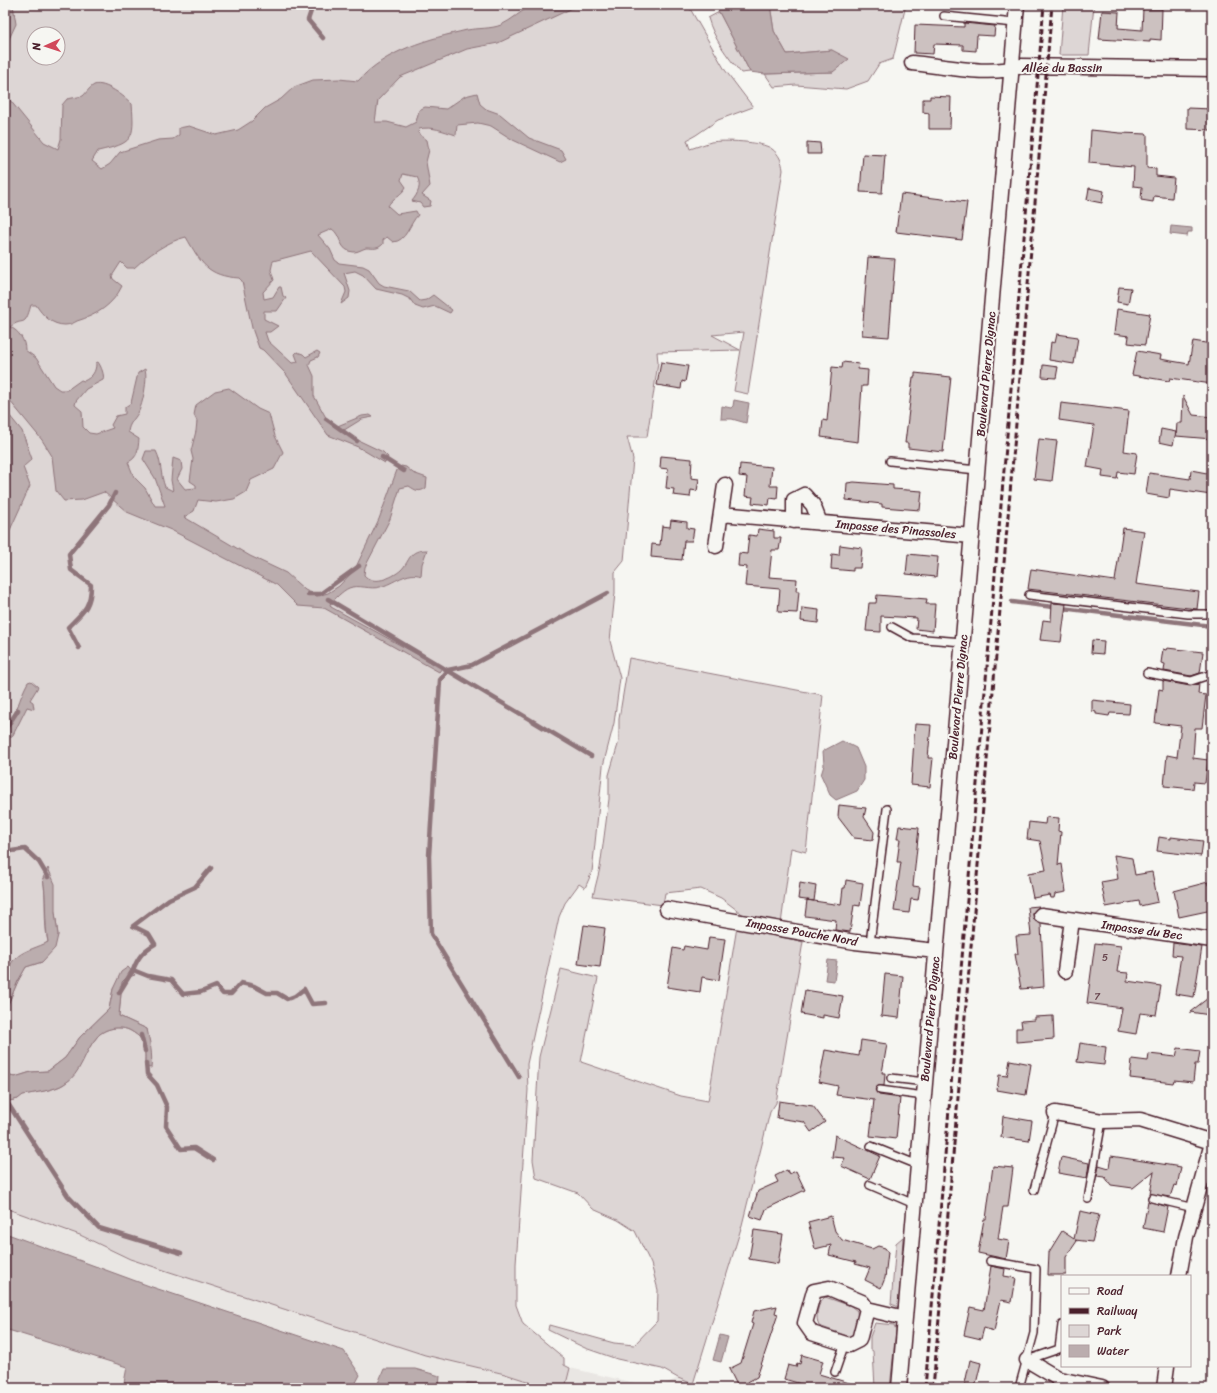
<svg xmlns="http://www.w3.org/2000/svg" width="1217" height="1393" viewBox="0 0 1217 1393" font-family="Sriracha,sans-serif">
	<rect width="100%" height="100%" fill="#f6f6f2"/>
	<filter id="ink" filterUnits="userSpaceOnUse"><feTurbulence type="fractalNoise" baseFrequency=".025" numOctaves="2"/><feDisplacementMap in="SourceGraphic" scale="8" xChannelSelector="R" yChannelSelector="G"/><feConvolveMatrix kernelMatrix="1 2 1 2 8 2 1 2 1" color-interpolation-filters="sRGB"/></filter>
	<g filter="url(#ink)">
		<path fill="#e9e6e3" d="M5,1208L80,1235L130,1259L425,1355L505,1374L530,1382L535,1388H5Z
			M570,1368L656,1388L678,1378L705,1388H565Z"/>
		<path fill="#ddd6d5" stroke="#947a80" fill-rule="evenodd" d="M5,5H688L725,70L753,107L718,120L696,135L687,140L690,149C697,147 704,144 711,142C723,140 762,141 772,149C779,154 782,161 783,170L748,394L734,391L744,332L712,335L740,350L657,352L658,363L647,437H627L633,459L624,561L615,572V593L610,641L620,678L614,723L603,766L592,872L585,888L579,884L565,903L559,917L527,1064L528,1090L516,1264V1305L523,1324L564,1358V1365L570,1368L565,1388H535L530,1382L505,1374L425,1355L130,1259L80,1235L5,1208V1102L18,1099L22,1095C33,1093 56,1090 64,1084C81,1073 84,1051 97,1037C104,1028 121,1025 131,1031C147,1040 145,1049 145,1067L147,1029L119,1016L122,982L126,978L128,967L113,989L109,1009L80,1037L65,1058L48,1071L31,1072L15,1077L5,1075V1011L18,981L26,967L42,962L58,935L55,912L43,878C47,899 43,921 48,942L9,967L5,985ZM34,34H58V58H34Z
			M770,5H906L893,59L879,64L868,81L846,89L796,85L774,87L765,74L833,72L832,50L787,54L774,31Z
			M1063,5H1094L1089,55H1059Z
			M719,12L750,72L741,73C727,56 714,39 708,18Z
			M629,658L823,695L806,852L791,848L781,924L745,916L721,898L701,889L665,893L663,905L593,896L600,868L609,799V775L619,741V719Z
			M737,927L803,942L776,1103L770,1112L742,1225L693,1384L678,1378L662,1369L617,1359L585,1348L548,1330L549,1325L614,1343L634,1345L657,1321L658,1290L651,1264L635,1231L618,1220L593,1209L578,1193L536,1178L533,1160L539,1057L561,969L598,978L581,1062L681,1096L708,1101Z
			M903,1237L899,1307L891,1304L896,1243Z
			M825,1297L851,1306L857,1311L858,1321L853,1338L819,1326C815,1318 817,1303 825,1297Z
			M875,1323L894,1325L896,1330L890,1388H875L873,1351L870,1349V1337Z"/>
		<path fill="#bbadae" stroke="#8e747a" d="M5,5H13L16,24L9,39L5,65Z
			M532,5H579L498,43L467,49L400,77L378,100L375,122H387L406,127L416,122L419,110L425,107L446,109L465,96L477,93L480,104L486,109L500,114L529,138L561,150L566,159L560,162L513,140L491,126L478,123L457,125L456,135C443,131 432,126 419,129L418,133L427,140L429,150L426,162L430,186L422,195L431,201L430,206L423,207L420,203L412,201C418,194 422,185 417,177L403,174L401,180L406,187C401,196 392,198 388,206L397,214L416,211L418,215C409,224 407,241 393,242L387,237L383,240V244C377,250 374,248 366,248C362,249 358,252 354,252C339,252 341,234 332,229L318,235L330,249L335,260L339,263L363,266L369,269L379,283L384,286L409,291L420,301L426,300L433,295L452,310L450,313L435,306L423,309L415,306L410,299L402,295L376,289L363,275L355,271L344,273L350,291L349,298L341,304L346,292L345,287L311,251L273,261L271,270L274,280L263,292L264,299L273,297L279,287H281L283,296L286,298L277,311H264V319L278,326L270,332H265L268,341L292,363L298,362L295,354L297,352L303,354L306,357L317,351L320,353L318,357L311,360L309,365L314,376V396L329,423L335,427L362,416L370,415L373,417L362,419L341,432L383,452L388,457L385,463L358,447L328,435L286,374L263,350L259,348L252,328L242,281L239,278C207,276 201,263 186,237C168,241 147,256 134,268H127L121,262L112,276L113,279L122,286C113,305 97,315 77,321C74,323 69,325 65,325C52,325 43,316 36,305H31C24,330 24,316 10,327C19,331 25,340 25,350L36,358L54,386L60,390H67L81,380L84,381C92,377 96,372 96,363L98,362C101,366 105,376 103,380L86,389L76,401L75,405L82,411L83,427L89,433L96,434L113,428L111,425L116,416L125,414V407L131,403L138,373L145,369C148,378 143,404 138,413C134,420 129,423 128,432L139,439C138,449 138,458 128,462L134,477L145,488L155,506H165L155,478L143,459L146,451H156C162,463 160,474 165,487L173,491L171,480L173,458L181,461L182,469L177,479L185,489L196,488V485L190,481L193,459L191,451L196,431L197,421L194,415L196,405L215,391L229,388L258,409L269,414L275,436L283,452L274,469L251,480L246,492L234,499L216,502L198,500L194,511L184,517L250,556L286,573L305,590L317,596L328,593L339,586L355,569L379,519L397,470L401,466L406,467L413,473L427,478L426,488C419,493 415,490 409,486L400,488L390,519L365,567L364,575C373,586 392,578 401,570C411,560 408,550 427,550L422,564L421,576C408,570 393,584 380,587C370,590 359,584 349,588C342,591 335,599 330,604L331,607L442,668L439,672L324,608L298,606L277,585L171,530L127,512L104,492L82,500L64,501L56,491L52,456L42,440L5,395V94L44,142L58,149L61,139L62,105L67,99L83,96C86,93 90,87 94,85C105,81 125,97 132,104C135,140 133,143 98,151L92,161L102,169L110,164L120,152L158,140L173,139L179,135V128L189,126L216,135L238,130L252,121L265,108L281,99L294,87L313,80L339,79L358,81C386,50 428,39 467,30C478,28 491,29 501,25C512,20 521,11 532,5Z
			M713,5H770L774,31L787,54L832,50L849,59L833,72L765,74L750,72L719,12Z
			M1171,226L1192,228V232H1188L1187,236L1170,234Z
			M734,400L749,403L746,423L732,419H721L722,406L731,408L733,406Z
			M5,410L22,431L32,459L23,467L30,486L5,541Z
			M31,681L38,687L30,700L33,702L34,709L27,707L13,735L5,741C5,739 4,734 6,732C16,716 19,698 28,682Z
			M842,741L856,748L864,767V780L857,791L836,800L830,795L821,775L824,765L823,751Z
			M48,868L55,884V912L58,935L55,948L42,962L26,967L18,981L5,1011C5,994 2,969 17,957C25,950 39,947 48,942C44,921 47,899 43,878Z
			M828,960L837,961L834,981L825,980Z
			M128,967L135,975L126,978L122,982L119,1016L147,1029C150,1043 153,1054 151,1068L145,1067C145,1049 147,1040 131,1031C121,1025 104,1028 97,1037C84,1051 82,1074 64,1084C55,1090 34,1093 23,1095L18,1099L5,1102V1075L15,1077L31,1072L48,1071L65,1058L80,1037L109,1009L113,989L121,972Z
			M5,1233L152,1287L344,1351L360,1375L353,1388H123L127,1367L5,1329Z
			M720,1335L728,1337L721,1362L713,1360Z
			M384,1369H415L440,1376L439,1388H376Z
			M467,1383L519,1387L520,1388H465Z"/>
		<g fill="none" stroke-linecap="round" stroke-linejoin="round">
			<path stroke="#8e747a" stroke-width="4.5" d="M313,5L308,20L323,38
				M326,419L357,441
				M382,457L404,471
				M308,594H320L359,566
				M328,599L591,756
				M1012,602L1211,626
				M79,648L68,627C83,612 91,607 91,585L71,570L69,554L109,505L115,493
				M5,730L18,710
				M5,852L25,849L39,862L48,877
				M133,970C138,957 143,951 155,944L149,934L133,926L169,899L195,887L211,868
				M119,993L133,970L148,976L171,980L183,994L201,992L216,986L223,994H231L241,983L254,986L267,993H277L287,999L295,996L304,989L312,1004L326,1003
				M141,1035L145,1051
				M146,1063L147,1074L157,1085L167,1107L166,1126L181,1149L194,1148L213,1160
				M519,1077L431,934L429,856L440,680L448,670L472,665L608,593
				M5,1099L68,1196L99,1228L181,1253"/>
		</g>
		<path fill="#ccc1c0" stroke="#4a1f2b" d="M1143,9H1162L1161,40L1150,39V42L1099,39L1102,11L1119,12L1118,28L1142,30Z
			M964,23L995,26L994,36L977,35L976,51L963,50V45L934,44L933,54L914,53L915,25L964,27Z
			M930,96L951,97L950,129H929V113L923,112V99H930Z
			M1187,108L1212,109L1211,130L1187,129Z
			M1091,130L1120,133L1147,134V168L1156,169V176L1174,178L1172,198L1154,196L1153,202L1141,200L1142,187L1133,186L1134,167L1089,163Z
			M807,142L820,143L821,154H807Z
			M863,154L885,155L882,193L860,192Z
			M1089,188L1104,191L1102,203L1087,200Z
			M901,194L967,202L962,240L896,232Z
			M868,257L895,259L889,337L862,335Z
			M1119,287L1131,288L1128,304L1117,302Z
			M1117,309L1150,314L1145,345L1128,343L1129,336L1114,334Z
			M1057,334L1078,337L1074,364L1049,360L1051,342L1055,343Z
			M1193,341L1212,344V384L1170,378L1169,381L1132,375L1137,351L1161,355L1160,359L1189,364Z
			M661,362L688,366L685,382L682,381L681,389L657,385Z
			M843,362L859,364L858,369L868,370L867,386H862L858,442L821,437L823,420L827,421L832,367L842,368Z
			M1043,365L1058,367L1056,378L1042,377Z
			M915,373L951,377L943,452L908,448V443H905L913,377H915Z
			M1183,396L1193,415L1212,417V439L1176,436L1177,423H1182Z
			M1061,403L1129,411L1124,451L1137,453L1134,474L1118,472L1117,479L1102,477L1103,470L1087,467L1094,425L1059,420Z
			M1161,429L1176,432L1173,445L1159,442Z
			M1039,439L1057,441L1052,481L1034,479Z
			M661,456L692,459L691,478L699,479L697,491L691,490L690,497L673,495L674,489L666,488L668,469L660,468Z
			M740,464L772,467L770,486H778L777,499L770,498L769,505L752,503L753,497L745,496L747,477L739,476Z
			M1191,470L1212,474L1211,495L1170,489L1169,498L1146,494L1149,473L1190,479Z
			M854,482L893,485V489L922,491L920,510L882,507V504L846,500L847,483Z
			M671,520L687,522V528L694,529L692,541H684L682,560L651,557L652,544L660,545L662,526L670,527Z
			M1123,528L1144,531L1136,584L1199,592L1197,609L1028,589L1031,569L1115,581Z
			M758,529L774,531V538H781L779,550H772L769,577L797,579L796,591H799L797,613L778,612L780,589L745,586L747,567L738,566L739,553L747,554L749,535L757,536Z
			M840,545L862,548L860,568H853V571L831,569L832,554L839,555Z
			M908,554L938,557L936,577L906,574Z
			M877,595L927,599L926,604H935L933,631L916,629L917,618L881,616V632L866,631L869,603H876Z
			M1052,603L1066,604L1061,642L1040,640L1043,620L1051,621Z
			M802,608L819,610L818,623L801,621Z
			M1092,640L1104,641L1103,654L1091,653Z
			M1167,648L1203,652L1200,673L1191,676L1164,671L1165,664L1161,663L1163,649L1166,650Z
			M1163,681L1190,686L1199,684L1198,694L1206,695L1202,728H1195L1193,758L1208,760L1205,783L1194,782L1193,789L1164,786L1167,755L1177,757L1181,726L1155,723L1159,689L1163,690Z
			M1092,700L1130,704L1129,714L1110,713L1109,716L1096,714V712L1092,711Z
			M915,724L931,725L928,758H933L930,787L911,785Z
			M839,805L866,808L864,817L874,832L873,840L854,838L838,817Z
			M1046,817L1059,818L1058,831L1061,832L1058,865L1062,864L1066,892L1055,894L1054,898H1051L1050,895L1033,898L1028,873L1046,870L1040,841L1027,839L1029,822L1045,824Z
			M899,826L919,828L913,886L920,887L918,900L911,899L909,913L894,911L901,862H897L900,839H897Z
			M1159,837L1171,839V837L1203,841L1201,856L1157,851Z
			M1114,855L1132,858L1135,875L1152,872L1158,902L1140,906L1139,901L1106,907L1101,882L1118,879Z
			M846,880L863,883L860,906L854,905L850,932L835,930L836,920L805,916L807,900L841,905L843,888H845Z
			M1208,882V885L1212,884V910L1179,917L1174,891Z
			M800,883L816,886L814,901L798,899Z
			M1039,906L1033,914L1035,921L1041,924L1044,987L1021,989L1015,954H1018L1016,936L1031,935L1028,907Z
			M584,925L605,928L600,967L578,964Z
			M709,937L725,939L719,980L702,977L700,992L667,987L673,948L683,950L684,946L707,950Z
			M1095,943L1121,946L1117,972L1128,973L1127,981L1161,986L1156,1015L1140,1013L1136,1034L1118,1031L1122,1008L1087,1003Z
			M1173,943L1202,947L1194,997L1175,994L1181,956L1172,955Z
			M885,974L903,976L899,1018L881,1016Z
			M805,990L843,996L839,1018L823,1015V1018L801,1014Z
			M1212,995L1210,1015L1190,1012Z
			M1053,1016L1054,1039L1016,1042V1028H1022L1021,1021L1035,1020V1017Z
			M861,1040L887,1044L882,1073H885L884,1086H878L875,1090L879,1095L900,1098L896,1139L870,1136L874,1100L836,1095L838,1086L819,1082L825,1050L859,1056Z
			M1080,1043L1106,1047L1104,1065L1077,1062Z
			M1178,1048L1200,1051L1198,1064H1195L1193,1082L1174,1080L1173,1083L1130,1078L1132,1059L1148,1061L1149,1054L1176,1057Z
			M1010,1060L1031,1064L1026,1095L997,1090L999,1075L1007,1076Z
			M779,1101L813,1106L825,1122L811,1132L804,1122L777,1118Z
			M1003,1116L1032,1121L1029,1141L1001,1137Z
			M835,1135L880,1156L870,1179L841,1166L845,1158L832,1157Z
			M1111,1156L1181,1167L1177,1186L1174,1185L1170,1197L1150,1194L1154,1171L1133,1188L1111,1185L1105,1177L1097,1176L1099,1165L1109,1168Z
			M1061,1157L1089,1163L1087,1178L1058,1173Z
			M993,1166L1013,1168L1008,1207H1003L998,1239L1009,1241L1006,1259L978,1253L984,1219H986Z
			M787,1170L789,1174L796,1171L805,1190L766,1209L762,1220L750,1216L758,1191L778,1182L775,1176Z
			M1148,1201L1168,1207L1163,1232L1143,1228Z
			M1080,1211L1099,1215L1092,1242L1075,1240L1077,1241L1066,1257V1275H1048L1049,1252L1062,1231L1074,1239Z
			M831,1216L835,1231L842,1240L872,1249L878,1246L885,1248L888,1252L885,1278L881,1288L865,1280L870,1268L855,1264L856,1262L829,1255L831,1245L815,1249L808,1222Z
			M754,1230L783,1234L778,1264L749,1259Z
			M991,1266L1005,1269L1004,1276L1016,1278L1012,1302L1001,1300L994,1331L984,1328L981,1339L964,1335L970,1307L984,1310Z
			M777,1306L775,1313L778,1314L757,1377L738,1387L729,1369L741,1363L753,1324L751,1323L754,1311Z
			M802,1355L823,1361L819,1374L856,1385L855,1388H815L784,1379L788,1365L796,1367L797,1363L800,1364Z
			M970,1360L981,1363L975,1388H964Z"/>
		<g fill="none" stroke-linecap="round" stroke-linejoin="round">
			<g stroke="#4a1f2b" stroke-width="10">
				<path id="service" d="M944,16L1015,23
					M890,461L977,470
					M1029,595L1188,614H1212
					M892,627L912,638L963,642
					M1147,673L1191,681L1212,674
					M870,943L887,809
					M891,1078L925,1082
					M880,1090L924,1096
					M871,1146L918,1165
					M870,1185L914,1204
					M1034,1190L1055,1113
					M1152,1198L1194,1208
					M1088,1199L1102,1121
					M990,1261L1036,1269L1034,1333L1019,1388
					M1027,1360L1059,1349L1062,1325
					M835,1372L845,1343"/>
			</g>
			<g stroke="#4a1f2b" stroke-width="17">
				<path id="minor" d="M912,63C944,66 991,77 1021,66L1212,69
					M721,514L972,536
					M794,521V500L804,495L813,505L820,523
					M716,546L725,485
					M667,909L855,942L936,951
					M1041,915L1212,940
					M1065,971L1072,920
					M1055,1113L1102,1121L1140,1120L1212,1142
					M1179,1276L1186,1237L1212,1143
					M867,1309L859,1340L849,1345L812,1333L805,1323L814,1291L829,1288L862,1302L867,1309L905,1318
					M1027,1360L1059,1379L1102,1388
					M899,1388L1017,5
					M1164,1388L1167,1366"/>
			</g>
			<use href="#service" stroke="#f6f6f2" stroke-width="7"/>
			<use href="#minor" stroke="#f6f6f2" stroke-width="14"/>
			<path stroke="#4a1f2b" stroke-width="3" stroke-dasharray="6 3" stroke-linecap="butt" d="M925,1388L1044,5
				M933,1388L1052,5"/>
		</g>
	</g>
	<g text-anchor="middle" dominant-baseline="central" stroke-width="4" stroke-linejoin="round" paint-order="stroke">
		<g font-size="10" fill="#6a4850">
			<text x="1105" y="958">5</text>
			<text x="1097" y="997">7</text>
		</g>
		<g font-size="12" fill="#4a1f2b" stroke="#f6f6f2">
			<text x="1062" y="68">Allée du Bassin</text>
			<text transform="translate(986 374) rotate(-85)">Boulevard Pierre Dignac</text>
			<text transform="translate(896 529) rotate(5)">Impasse des Pinassoles</text>
			<text transform="translate(958 697) rotate(-85)">Boulevard Pierre Dignac</text>
			<text transform="translate(1142 930) rotate(8)">Impasse du Bec</text>
			<text transform="translate(802 932) rotate(10)">Impasse Pouche Nord</text>
			<text transform="translate(930 1019) rotate(-85)">Boulevard Pierre Dignac</text>
		</g>
	</g>
	<rect width="1217" height="1393" fill="none" stroke="#f6f6f2" stroke-width="20"/>
	<rect x="10" y="10" width="1197" height="1373" fill="none" stroke="#4a1f2b" stroke-width="1.5" filter="url(#ink)"/>
	<rect x="1061" y="1275" width="130" height="92" fill="#f6f6f2" stroke="#b1a0a2"/>
	<rect x="1069" y="1288" width="20" height="6" fill="#f6f6f2" stroke="#b1a0a2"/>
	<text x="1097" y="1295" font-size="12" fill="#4a1f2b">Road</text>
	<rect x="1069" y="1308" width="20" height="6" fill="#4a1f2b" stroke="#b1a0a2"/>
	<text x="1097" y="1315" font-size="12" fill="#4a1f2b">Railway</text>
	<rect x="1069" y="1325" width="20" height="12" fill="#ddd6d5" stroke="#b1a0a2"/>
	<text x="1097" y="1335" font-size="12" fill="#4a1f2b">Park</text>
	<rect x="1069" y="1345" width="20" height="12" fill="#bbadae" stroke="#b1a0a2"/>
	<text x="1097" y="1355" font-size="12" fill="#4a1f2b">Water</text>
	<g transform="translate(46 46) rotate(267)"><circle r="19" fill="#f6f6f2" stroke="#b1a0a2"/>
	<path d="M0-3L7 15L0 10L-7 15Z" fill="#d1495b"/>
	<text y="-6" font-size="11" font-weight="bold" text-anchor="middle" fill="#4a1f2b">N</text>
	</g>
</svg>
